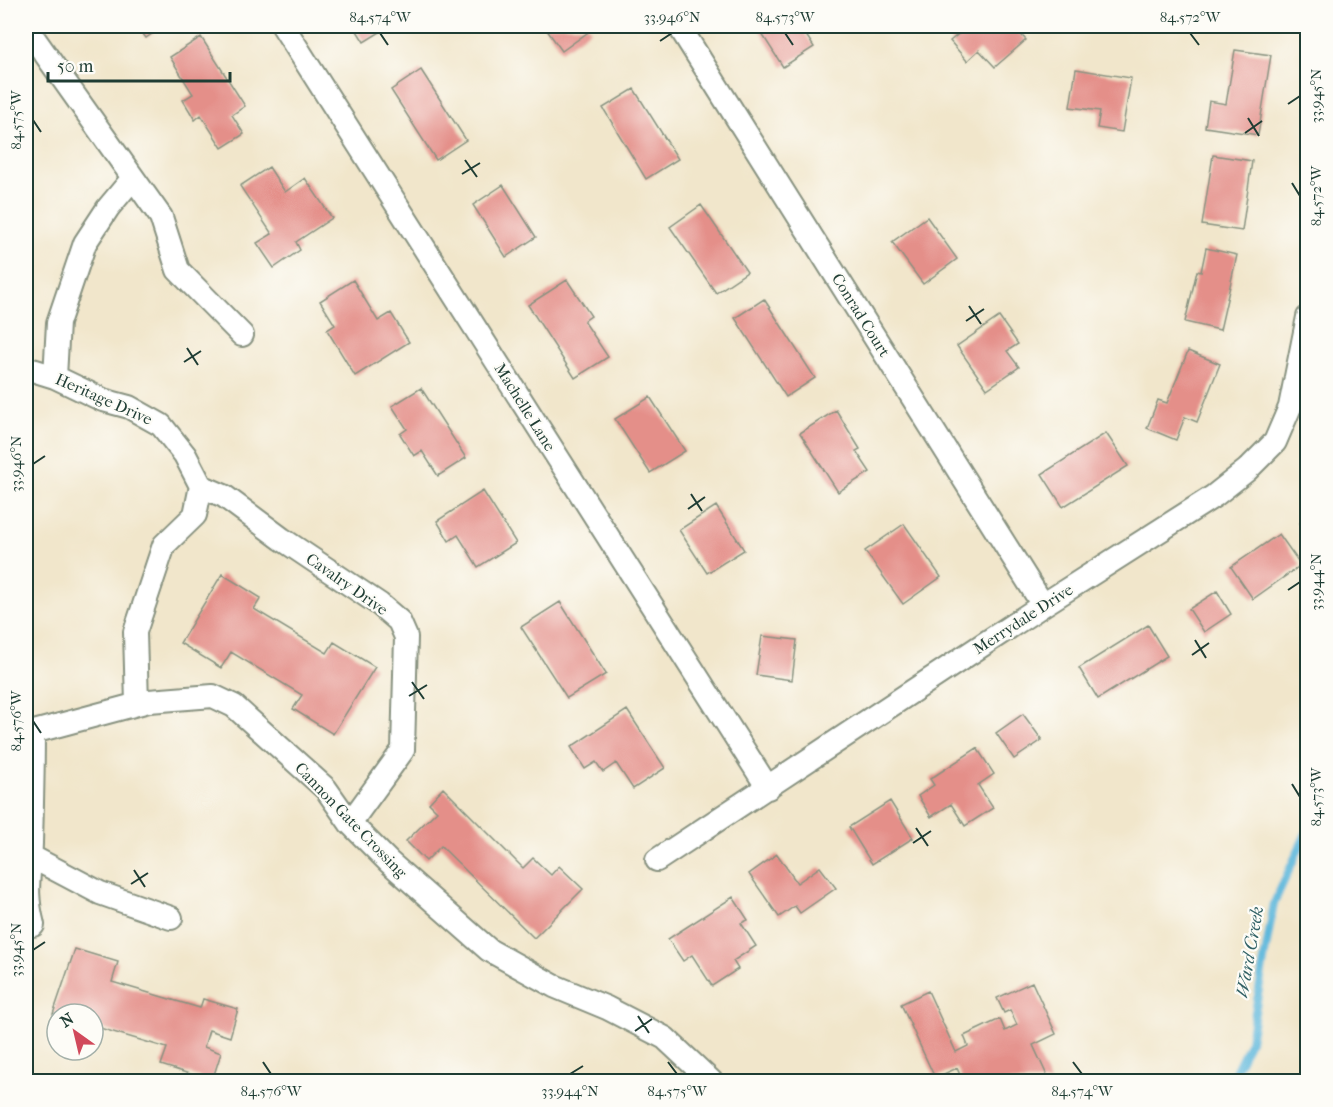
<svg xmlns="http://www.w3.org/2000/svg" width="1333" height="1107" viewBox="0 0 1333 1107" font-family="'IM FELL French Canon',serif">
	<rect width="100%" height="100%" fill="#fdfcf7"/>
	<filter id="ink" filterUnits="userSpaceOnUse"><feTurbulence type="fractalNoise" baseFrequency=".0167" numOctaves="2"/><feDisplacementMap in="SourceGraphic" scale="12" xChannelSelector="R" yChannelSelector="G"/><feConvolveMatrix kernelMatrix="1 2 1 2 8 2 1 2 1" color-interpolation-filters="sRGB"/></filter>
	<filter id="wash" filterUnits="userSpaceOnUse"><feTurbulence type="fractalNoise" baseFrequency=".008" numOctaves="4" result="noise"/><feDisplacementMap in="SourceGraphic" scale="24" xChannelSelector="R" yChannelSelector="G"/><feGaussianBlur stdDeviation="1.35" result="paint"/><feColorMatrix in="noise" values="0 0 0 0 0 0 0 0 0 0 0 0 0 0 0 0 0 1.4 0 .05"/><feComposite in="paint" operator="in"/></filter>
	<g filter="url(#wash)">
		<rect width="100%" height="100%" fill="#f1e6cb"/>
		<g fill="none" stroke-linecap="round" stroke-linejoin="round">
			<path stroke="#5eb8db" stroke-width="8" d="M1230,1082L1250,1041L1274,903L1308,829"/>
		</g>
		<g id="blocks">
			<path fill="#e48f89" d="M137,26H163L146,38Z
				M354,26H390L364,42Z
				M544,26H588L591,30L562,51Z
				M757,26H800L814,47L783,67Z
				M955,26H1013L1026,40L995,67L979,50L967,61L950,41L961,32Z
				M201,37L245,106L232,115L244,134L222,148L201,115L195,120L183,100L193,94L170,57Z
				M1235,50L1271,55L1258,135L1205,127L1209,101L1226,104Z
				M1076,69L1131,78L1122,132L1097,128L1100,111L1070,107Z
				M421,70L466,140L436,160L391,90Z
				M634,89L678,159L646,179L603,108Z
				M1213,155L1252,161L1242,231L1202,225Z
				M269,167L285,192L305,178L332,218L296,242L300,250L274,268L257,243L272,234L240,186Z
				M503,185L536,237L506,257L473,205Z
				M701,205L747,272L716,293L670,227Z
				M927,217L957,259L923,284L892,242Z
				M1206,248L1237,255L1220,330L1185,322L1197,271L1201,272Z
				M353,280L378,321L391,313L409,342L355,376L327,330L335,325L320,301Z
				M567,280L591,316L584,321L608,357L575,378L528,305Z
				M764,299L815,378L786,397L735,318Z
				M999,317L1018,344L1007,351L1019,367L987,389L957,346Z
				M1188,351L1220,364L1197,422L1185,417L1176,440L1147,428L1158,400L1167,403Z
				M421,388L466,458L438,476L422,451L414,456L400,434L407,429L392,406Z
				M650,397L685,451L650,473L615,419Z
				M836,410L860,449L856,451L870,472L838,492L800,433Z
				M1106,433L1128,466L1063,507L1042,474Z
				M483,491L516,543L478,567L458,535L449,541L437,521Z
				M716,506L744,550L707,573L679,530Z
				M1308,512V528L1300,523Z
				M904,524L941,577L903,604L865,551Z
				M1279,534L1301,565L1253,599L1231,567Z
				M222,574L261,598L254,609L327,653L334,642L375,667L333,734L293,709L302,695L231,652L221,668L180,643Z
				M1217,591L1231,614L1204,632L1189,609Z
				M560,602L606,674L567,698L521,627Z
				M1148,625L1167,656L1098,699L1079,668Z
				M762,636L797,640L792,680L756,675Z
				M627,710L665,768L633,789L616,763L603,772L596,762L585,769L571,747Z
				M1023,714L1042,740L1014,759L996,733Z
				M977,748L994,774L978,785L993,808L965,826L951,804L931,817L918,796L934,785L930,779Z
				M443,788L523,868L533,858L551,875L559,866L583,889L534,938L441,846L426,861L406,841L437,811L429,803Z
				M890,801L913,838L872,864L849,827Z
				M777,854L797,883L820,867L836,888L800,913L795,906L779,917L749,874Z
				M733,897L748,920L741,923L756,946L733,961L738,969L712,986L692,955L683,961L668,939Z
				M75,949L118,962L112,982L200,1008L203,999L238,1009L230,1037L209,1030L204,1047L221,1053L212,1081L161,1065L167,1048L93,1026V1014H53Z
				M1032,982L1056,1034L1033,1045L1050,1082H963L957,1068L935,1078L901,1004L928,991L956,1052L968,1046L964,1036L1000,1019L1005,1031L1017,1025L1010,1010L1004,1013L997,998Z"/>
		</g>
	</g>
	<g filter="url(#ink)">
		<use href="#blocks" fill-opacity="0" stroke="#889280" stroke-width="1.5"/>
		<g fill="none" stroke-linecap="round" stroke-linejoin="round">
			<g stroke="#889280" stroke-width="26">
				<path id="street" d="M283,26L768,788
					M679,26L1043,605
					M26,27L161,217L178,270L242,335
					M26,368L55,377L103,400L129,407L161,425L185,455L201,486L195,515L164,545L135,632L137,704
					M55,377L58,323L85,243L108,208L133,178
					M201,486L224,496L282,539L379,604L399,621L406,637L403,750L350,823
					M26,734L149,701L213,696L234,706L326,789L350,823L389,862L489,950L554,986L607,1008L665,1038L712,1082
					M30,856L100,893L171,918
					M657,860L1043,605L1214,496L1247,470L1275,442L1290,407L1308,317
					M33,925C24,889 30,877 31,843C32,806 33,769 33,732"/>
			</g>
			<use href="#street" stroke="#fff" stroke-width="22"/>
		</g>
	</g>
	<path fill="none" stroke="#1f3d34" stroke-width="2" d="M380,33L388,45M785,33L793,45M1190,33L1199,45M660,41L672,33M1288,104L1300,96M1248,118L1259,136M33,120L41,132M1245,133L1262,121M465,160L477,177M462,174L480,163M1292,183L1300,196M969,306L981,324M966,321L984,309M187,348L198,365M184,362L201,351M33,464L45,456M691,494L702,511M688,509L705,497M1288,590L1300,582M1195,640L1206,658M1192,655L1209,643M412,682L424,699M409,696L427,685M33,721L41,733M1292,784L1300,797M916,828L928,846M913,843L931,831M134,870L145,887M131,884L148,873M33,950L45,942M638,1016L649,1033M635,1031L652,1019M263,1062L271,1074M668,1062L677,1074M1073,1062L1082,1074M570,1074L583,1066"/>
	<g text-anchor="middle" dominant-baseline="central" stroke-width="4.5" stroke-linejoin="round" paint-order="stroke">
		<g font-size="16" fill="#1f3d34" stroke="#fdfcf7">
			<text transform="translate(861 315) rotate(58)">Conrad Court</text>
			<text transform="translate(104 399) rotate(24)">Heritage Drive</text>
			<text transform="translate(525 407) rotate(58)">Machelle Lane</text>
			<text transform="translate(347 584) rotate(35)">Cavalry Drive</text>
			<text transform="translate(1023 619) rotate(-33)">Merrydale Drive</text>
			<text transform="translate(351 820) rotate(46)">Cannon Gate Crossing</text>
		</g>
		<g font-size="18" font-style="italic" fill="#326266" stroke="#fdfcf7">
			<text transform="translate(1250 952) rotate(-80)">Ward Creek</text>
		</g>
	</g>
	<rect width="1333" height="1107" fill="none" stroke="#fdfcf7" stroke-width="66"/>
	<g transform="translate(75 1032) rotate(326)"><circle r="28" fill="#fdfcf7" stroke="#a4b0a9" stroke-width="1.5"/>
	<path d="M0-4.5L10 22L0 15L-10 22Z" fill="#d1495b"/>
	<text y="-9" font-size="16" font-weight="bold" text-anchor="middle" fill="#1f3d34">N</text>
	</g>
	<path d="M48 72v9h182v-9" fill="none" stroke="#1f3d34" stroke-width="3"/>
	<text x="57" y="72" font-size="18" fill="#1f3d34" stroke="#fdfcf7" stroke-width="4.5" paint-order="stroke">50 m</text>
	<rect x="33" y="33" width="1267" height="1041" fill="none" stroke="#1f3d34" stroke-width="2"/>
	<g font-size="15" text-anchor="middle" fill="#1f3d34">
		<text x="380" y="22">84.574°W</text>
		<text x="672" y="22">33.946°N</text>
		<text x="785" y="22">84.573°W</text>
		<text x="1190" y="22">84.572°W</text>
		<text transform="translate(1316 96) rotate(-90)" y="5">33.945°N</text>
		<text transform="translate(16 120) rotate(-90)" y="5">84.575°W</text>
		<text transform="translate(1316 196) rotate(-90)" y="5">84.572°W</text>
		<text transform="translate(16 464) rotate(-90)" y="5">33.946°N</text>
		<text transform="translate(1316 582) rotate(-90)" y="5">33.944°N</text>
		<text transform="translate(16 721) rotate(-90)" y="5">84.576°W</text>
		<text transform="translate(1316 797) rotate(-90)" y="5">84.573°W</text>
		<text transform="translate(16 950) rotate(-90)" y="5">33.945°N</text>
		<text x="271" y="1096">84.576°W</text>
		<text x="570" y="1096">33.944°N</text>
		<text x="677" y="1096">84.575°W</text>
		<text x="1082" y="1096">84.574°W</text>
	</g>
</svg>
